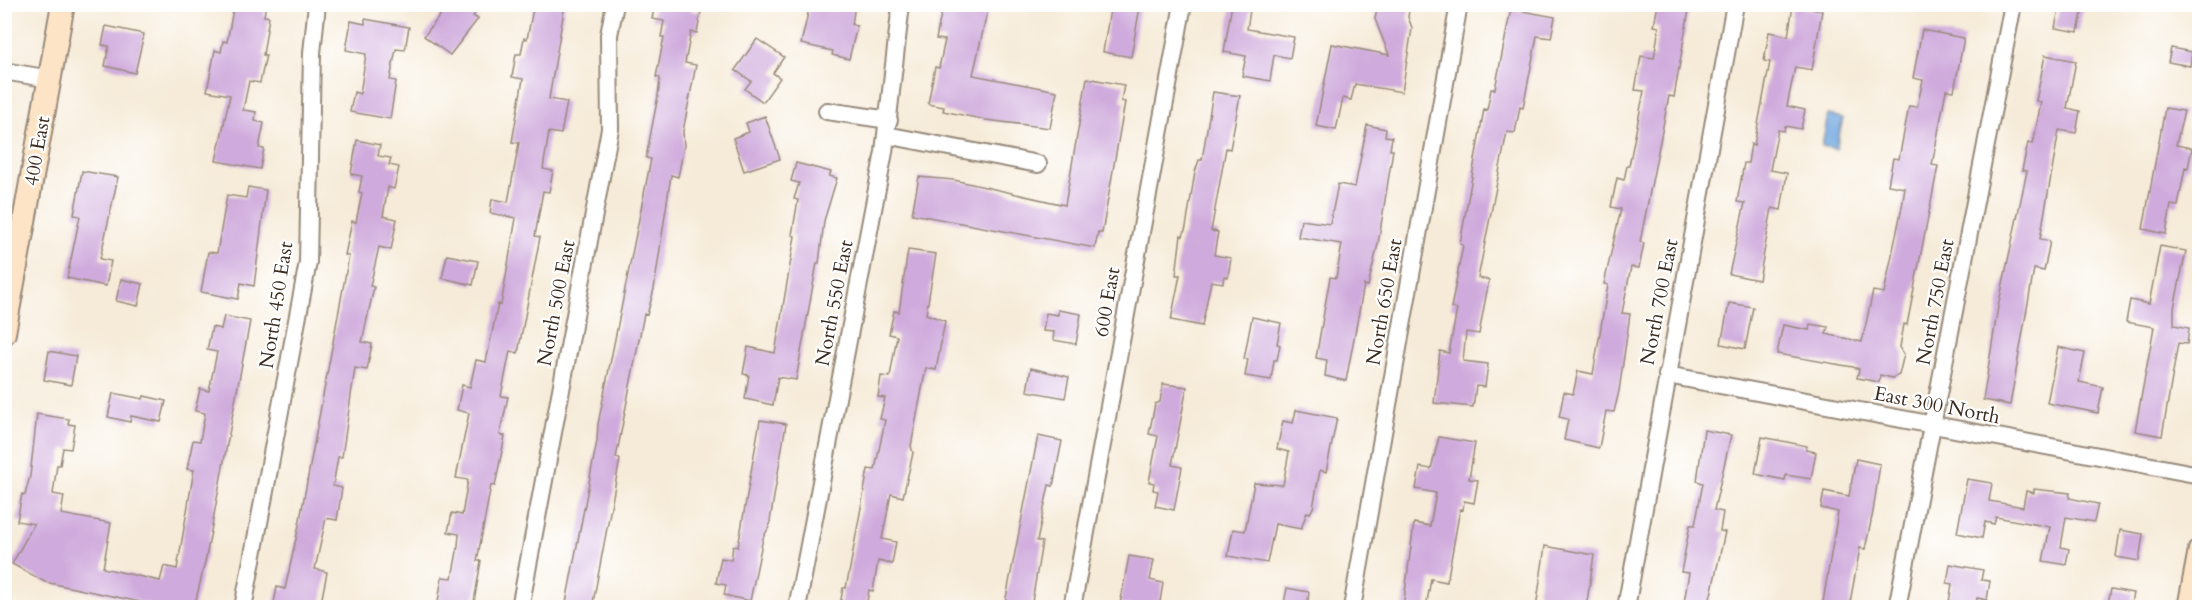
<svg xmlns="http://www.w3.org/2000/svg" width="2204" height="612" viewBox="0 0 2204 612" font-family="Cardo,serif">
	<rect width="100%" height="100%" fill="#fff"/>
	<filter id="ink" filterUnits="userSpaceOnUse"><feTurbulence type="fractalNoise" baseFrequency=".0167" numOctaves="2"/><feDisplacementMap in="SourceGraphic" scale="12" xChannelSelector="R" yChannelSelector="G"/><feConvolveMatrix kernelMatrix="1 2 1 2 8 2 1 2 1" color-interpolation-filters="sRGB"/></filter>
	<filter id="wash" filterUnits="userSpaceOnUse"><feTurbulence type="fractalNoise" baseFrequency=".008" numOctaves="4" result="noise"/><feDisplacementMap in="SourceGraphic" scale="24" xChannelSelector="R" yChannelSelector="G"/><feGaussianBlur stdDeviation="1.35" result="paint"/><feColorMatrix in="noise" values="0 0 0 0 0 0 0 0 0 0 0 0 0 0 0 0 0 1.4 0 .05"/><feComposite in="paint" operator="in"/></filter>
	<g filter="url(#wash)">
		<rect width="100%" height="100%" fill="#f6ebd8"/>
		<path fill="#73a8e0" stroke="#57697f" stroke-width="1.5" d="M1828,115L1843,118L1836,149L1822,146Z"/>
		<g id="blocks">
			<path fill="#cfaadc" d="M234,4H266L264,16L269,17L263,55H266L260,83L249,81L243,110L256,112L255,121L264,123L259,148L264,149L260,169L216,161L230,95L207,91L215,50L221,52L223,41L227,42Z
				M449,4H482L473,16L478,19L450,55L424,36Z
				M534,4H565L549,99L567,102L561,134L549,132L543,169L553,171L549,192L543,191L535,236L540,237L518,353L510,351L501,396L508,397L500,435L505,436L495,486L491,485L477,561H481L473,608H437L442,577L452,578L458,546L459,534L448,532L452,513L462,515L468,480L456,478L469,413L457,410L462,385L470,387L476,360L486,362L498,304L501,305L516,218L490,213L492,199L508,202L519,143L512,142L523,79L512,77L516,54H521L524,38L527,39Z
				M655,4H693L691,11L701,12L697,33L691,32L685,63L696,65L683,131L684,146L678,177L671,175L654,289L647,315L644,314L616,458L620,459L592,608H565L597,441L598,424L651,159L646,158L658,96L660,78L656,77L664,37H661L664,21L652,19Z
				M810,4H855L852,25L857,26L849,59L832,55L833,51L801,44Z
				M943,4H989L973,75L1057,91L1050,128L986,120L943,111L944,107L928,104L935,67L939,68L945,40L936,39Z
				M1111,4L1140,7L1131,57L1103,52Z
				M1232,4H1251L1247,29L1294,37L1290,58L1274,55L1270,81L1242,76L1246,56L1224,52Z
				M1378,4H1410L1408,17L1412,28L1402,92L1355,84L1351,100L1343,98L1336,130L1316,126L1332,44L1389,55L1375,19Z
				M1658,4H1690L1674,97L1669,96L1640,242L1644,243L1639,268L1631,267L1622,313L1630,314L1619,391L1614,412L1606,411L1599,448L1564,440L1568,419L1559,417L1564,392L1573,394L1578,371L1593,374L1608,285L1604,284L1621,209L1611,207L1617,178L1624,180L1627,166H1629L1644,91L1635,90L1641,56L1654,58L1659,27L1654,26Z
				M2060,4H2084L2078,32L2055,28Z
				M1793,6L1822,11L1812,70L1795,67L1787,106L1805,110L1801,129L1785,126L1784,131L1778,130L1770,170L1787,173L1781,210L1772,208L1759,280L1729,274L1745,203L1737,202L1744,163H1748L1751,144L1754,145L1770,62L1764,61L1769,32L1788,36Z
				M1511,9L1555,17L1551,38L1537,36L1523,108L1520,107L1515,133L1507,132L1478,278L1489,280L1479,334L1466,332L1463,361L1488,364L1485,387L1476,386L1473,407L1434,403L1440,351L1449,353L1457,309L1451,308L1463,245L1460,244L1484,109L1487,110L1491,89H1495Z
				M365,19L409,27L405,50L396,49L390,80L396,81L390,119L350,112L354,92L360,94L366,54L346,50L351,21L365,24Z
				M106,26L144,34L135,73L105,66L109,46L102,45Z
				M1922,30L1964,38L1954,91L1946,90L1932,165L1938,166L1907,325L1904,324L1900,347L1904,354L1899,375L1892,378L1880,375L1879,382L1857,378L1859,369L1853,367L1777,354L1783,325L1809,330L1810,324L1828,327L1826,334L1862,342L1873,291L1884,293L1902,207L1905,188L1888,185L1893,158L1899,159L1909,106L1917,107L1923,80L1913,78Z
				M757,39L784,57L773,73L780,78L763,102L745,89L751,81L735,70Z
				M2171,48L2192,52L2190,66L2168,62Z
				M2045,55L2076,61L2067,108L2080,111L2076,133L2059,130L2040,239L2050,241L2044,271L2034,269L2010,405L1983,400L1998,307L2027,171L2022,170L2028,143L2033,144L2041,102L2036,101Z
				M1087,78L1124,85L1121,101L1125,102L1102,233L1098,232L1095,248L912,214L919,177L954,180L1065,205Z
				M1213,92L1240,96L1230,149L1226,148L1211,231L1218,232L1214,255L1231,258L1228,277L1224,276L1223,283L1211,281L1202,326L1171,320L1180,275H1176L1181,235L1183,236L1186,227L1195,172L1199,160H1202Z
				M2165,108L2184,111L2176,145L2192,148L2188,168L2185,167L2178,206L2171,205L2166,234L2143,229Z
				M765,116L780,159L744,171L733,138L749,132L746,123Z
				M1367,125L1386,129L1385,136L1392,137L1390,150H1393L1378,244L1368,286L1364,285L1346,381L1325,376L1327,360L1316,358L1330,277L1336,278L1342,244L1298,237L1301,220L1330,224L1338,184L1355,187Z
				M357,140L380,145L378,156L391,158L389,165L399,167L394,189L388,187L383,216L397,219L391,250L379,247L370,286L374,287L362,342L372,344L367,370L355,368L342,457H338L333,486L342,488L337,520L326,518L315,569L327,572L320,608H273L277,587L285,589L299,525L349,256L345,255L352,221L356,222L362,193L359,192L362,176L351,174Z
				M796,163L831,172L829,176L837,178L824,221L819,263H817L796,380L778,377L773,405L745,399L749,375L743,374L748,347L775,353L795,236L792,235L798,200L794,199L799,183L791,181Z
				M82,171L118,177L100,259L111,261L106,286L67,278L80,216L74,215Z
				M248,187L266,190L254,286L241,283L238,299L201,292L208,252L217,253L227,195L246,198Z
				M2160,246L2186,251L2174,308V325L2189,328L2187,344L2178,343L2162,436L2135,431L2154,327L2126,322L2130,300L2149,304Z
				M908,250L936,254L926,314L945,321L936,370L926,368L911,446L913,453L903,497L891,494L882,539L896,542L892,564L878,561L873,591L869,590L866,608H842L840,605L843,588H846L850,568L868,469L875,470L885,420L880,419L885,398L878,397L881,376L890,377L897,336L889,334L894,311L899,312Z
				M447,255L478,261L473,285L442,278Z
				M121,279L143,284L138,306L116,301Z
				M1729,303L1753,307L1745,349L1721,344Z
				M1058,310L1081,314L1076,344L1053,340L1054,332L1043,331L1046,313L1058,315Z
				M224,316L250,321L206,558L194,608H149L150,604L45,582L12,564L34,524L17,521L22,494L25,495L30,476L37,414L69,419L68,424L75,425L71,449L63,448L60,465H57L53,494L64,496L61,514L111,523L103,568L160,581L164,566L177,569L194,470L187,469L193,440L200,441L205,413L195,411L200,389L209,391L217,352L207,350L212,327L221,329Z
				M1252,317L1281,323L1277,344L1280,345L1277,360H1274L1271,380L1245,376L1248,359H1244Z
				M2058,347L2085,353L2079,382L2103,387L2098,413L2047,403Z
				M49,351L76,356L71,385L44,380Z
				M1031,368L1069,377L1065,398L1027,391Z
				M1163,384L1187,387L1172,465L1182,467L1174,510L1155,506L1158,491L1153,490L1154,483L1149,482L1158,436L1149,434L1155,404L1160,402Z
				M113,393L143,399L144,396L166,401L161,422L131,416L130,422L108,417Z
				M1296,410L1337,418L1326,472L1320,470L1313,508L1310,513L1307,512L1301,529L1275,524L1267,563L1228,556L1233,529L1245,531L1254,483L1283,485L1289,452L1277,449L1283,421L1293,423Z
				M760,420L786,424L769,527L763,538L750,601L724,595L726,585L716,583L721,558L731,560L733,546L738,547Z
				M1704,430L1731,435L1714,510L1723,512L1720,531L1725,532L1708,608H1683L1689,573L1681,572L1690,525H1695L1703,483L1697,481Z
				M1038,436L1062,441L1053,486L1049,485L1037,541L1042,542L1031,608H1004Z
				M1439,437L1475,443L1469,479L1478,480L1474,503L1464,501L1463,510L1460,509L1447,582L1431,579L1426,608H1403L1414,523L1430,526L1436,493L1416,489L1420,467L1431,469Z
				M1762,437L1807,446L1806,450L1816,452L1811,479L1786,475L1785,480L1755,474Z
				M1856,459L1880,464L1873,512L1865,549L1860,548L1849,608H1822L1838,512L1821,508L1824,491L1849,496Z
				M1967,479L1992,483L1989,501L2023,507L2026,491L2034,493V489L2070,493L2069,498L2098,504L2094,522L2066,517L2061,547L2069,549L2066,565L2043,561L2050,527L1996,517L1994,524L1985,522L1982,538L1957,533Z
				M2120,530L2143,534L2139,561L2116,557Z
				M1545,546L1594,555L1586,608H1536Z
				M1129,556L1154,560L1150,580L1163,583L1159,608L1120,604Z
				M1950,564L1983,570L1981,580L1990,581L1987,600L1977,598L1976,608H1948L1952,584L1947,583Z
				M1287,588L1309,592L1307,608H1283Z
				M2111,589L2133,593L2130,608H2107Z"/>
		</g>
	</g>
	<g filter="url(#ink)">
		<use href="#blocks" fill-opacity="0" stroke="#988a7b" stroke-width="1.5"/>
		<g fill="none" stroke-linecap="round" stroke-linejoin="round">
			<g stroke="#988a7b" stroke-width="20">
				<path id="street" d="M4,71L50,79
					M827,111L889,120
					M886,135L1038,164
					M1667,375L2200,475
					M243,608L308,262L312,53L317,4
					M520,608L610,129L609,35L615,4
					M797,608L884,152L901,4
					M1072,608L1183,4
					M1352,608L1459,4
					M1626,608L1735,4
					M1897,608L2013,4"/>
			</g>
			<g stroke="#988a7b" stroke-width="26">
				<path id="secondary" d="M4,333L63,4
					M2189,608L2200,550"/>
			</g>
			<use href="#street" stroke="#fff" stroke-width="16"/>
			<use href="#secondary" stroke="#fee4c6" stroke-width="22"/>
		</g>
	</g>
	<g text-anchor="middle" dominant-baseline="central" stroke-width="4.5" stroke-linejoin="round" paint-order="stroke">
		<g font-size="20" fill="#3b2a1e" stroke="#fff">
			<text transform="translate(37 151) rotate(-80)">400 East</text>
			<text transform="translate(1107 302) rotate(-80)">600 East</text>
			<text transform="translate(1384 302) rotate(-80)">North 650 East</text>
			<text transform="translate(1659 302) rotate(-79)">North 700 East</text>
			<text transform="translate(1935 302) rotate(-79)">North 750 East</text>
			<text transform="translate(556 303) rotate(-79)">North 500 East</text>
			<text transform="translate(834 303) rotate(-79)">North 550 East</text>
			<text transform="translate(276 305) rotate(-81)">North 450 East</text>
			<text transform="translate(1937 405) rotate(11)">East 300 North</text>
		</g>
	</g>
	<rect width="2204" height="612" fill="none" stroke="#fff" stroke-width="24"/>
</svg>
